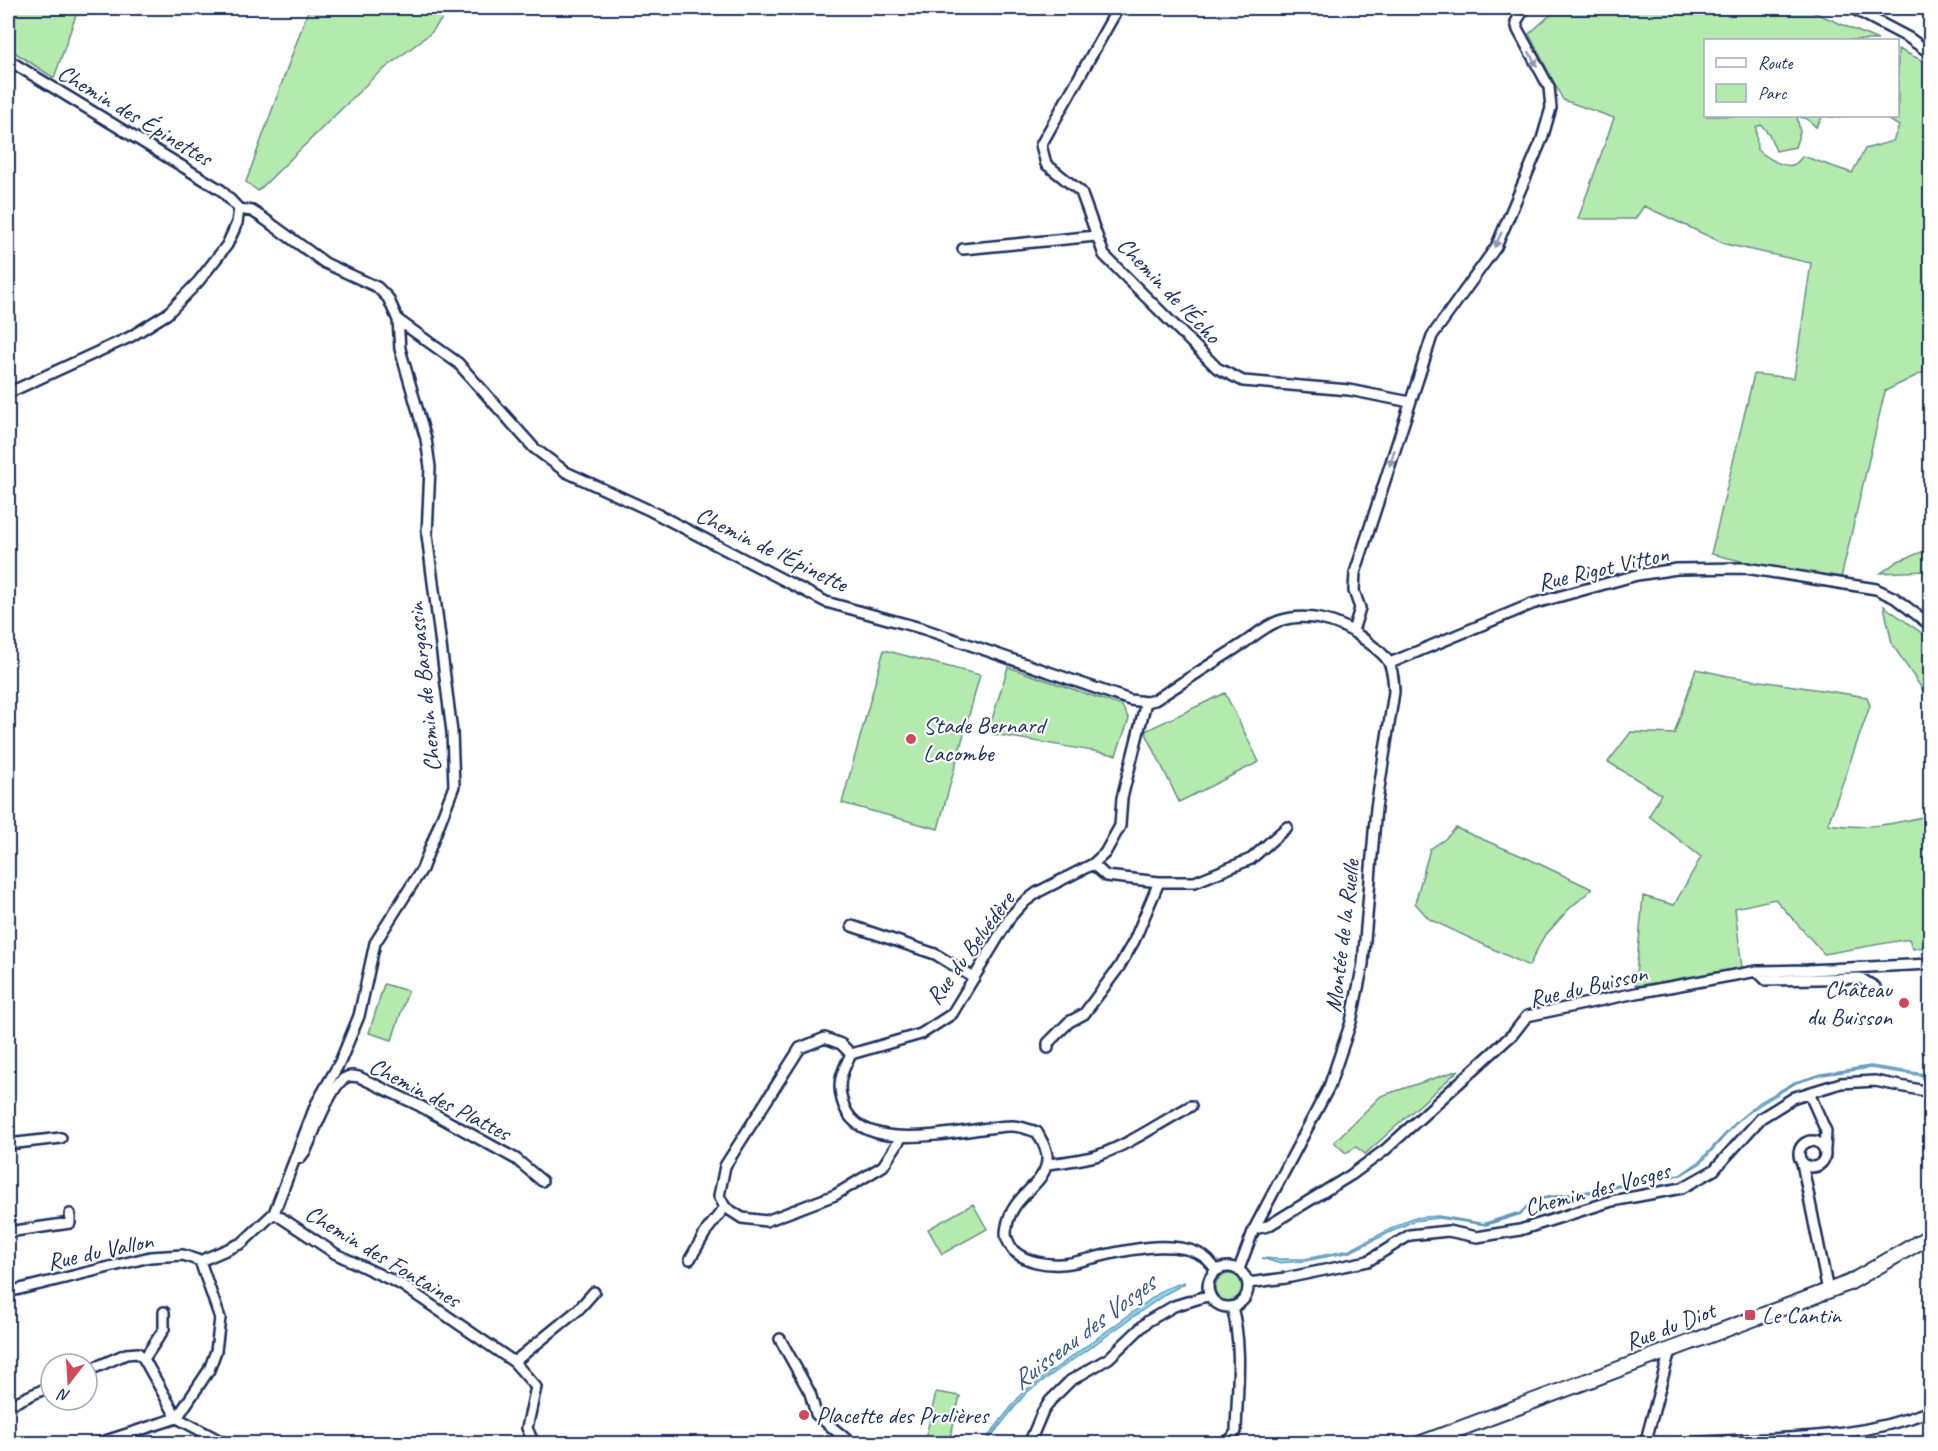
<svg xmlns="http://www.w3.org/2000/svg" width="1938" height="1451" viewBox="0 0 1938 1451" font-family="Caveat,sans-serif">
	<rect width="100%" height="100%" fill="#fff"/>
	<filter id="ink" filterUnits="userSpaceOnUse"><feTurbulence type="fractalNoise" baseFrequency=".0167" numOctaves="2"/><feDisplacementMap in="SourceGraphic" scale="12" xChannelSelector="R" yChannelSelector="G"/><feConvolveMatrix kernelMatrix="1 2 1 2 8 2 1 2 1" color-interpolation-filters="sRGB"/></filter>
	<g filter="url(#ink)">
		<path fill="#b4eaad" stroke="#688c86" stroke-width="1.5" d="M8,8H154L152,9L76,15L54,78L8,48Z
			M309,8H450L432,32L374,77L258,191L246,182Z
			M1558,8H1677L1693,14L1804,8L1878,40H1706V116H1841L1840,118L1823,116L1816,127L1807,119L1797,116L1800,132L1795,147L1776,151L1769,134L1761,125L1756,127L1757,150C1766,156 1784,170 1795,164C1798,162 1800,159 1803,156L1852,173L1865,149L1893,141L1899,126L1883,116H1898V49L1930,64V369L1885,391L1841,578L1763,566L1711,554L1754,374L1794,378L1811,263L1725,244L1644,206L1635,219H1578L1614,118L1563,100L1529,34Z
			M1930,549V607L1927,571L1881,573L1898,561Z
			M1884,606L1930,639V697L1926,695L1892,644Z
			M884,650L980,675L938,829L842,803Z
			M1008,667L1122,706L1129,719L1116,755L993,734L989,729Z
			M1696,669L1728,676L1867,697L1870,706L1828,824C1865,830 1894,824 1930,815V946L1913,949L1909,939L1824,954L1775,899L1735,908L1742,969L1635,986L1643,896L1674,905L1701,857L1649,816L1661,794L1608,762L1631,732L1674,734Z
			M1225,693L1259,762L1179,802L1145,731Z
			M1456,828L1529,859L1592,889L1568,910L1543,938L1529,966L1429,919L1415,903L1430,849L1445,839Z
			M384,984L408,991L392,1040L369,1033Z
			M1459,1070L1365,1154L1356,1147L1346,1153L1334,1142L1381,1096Z
			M973,1204L987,1229L942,1254L928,1229Z
			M1215 1288a14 14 0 1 1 28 0a14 14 0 1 1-28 0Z
			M936,1392L960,1396L949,1443L925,1440Z"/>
		<path fill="#92dcf3" stroke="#6297b7" stroke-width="1.5" d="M1870,1066L1930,1075V1077L1870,1068L1822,1075L1796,1083L1761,1104L1738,1121L1701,1163L1681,1175L1653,1179L1595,1192L1534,1200L1521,1214L1486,1225L1439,1218L1413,1221L1350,1252L1305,1261L1277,1263L1262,1258L1276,1259H1305L1350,1250L1412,1218L1438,1216L1486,1224L1520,1213L1534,1199L1596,1190L1653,1178L1680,1175L1700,1161L1737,1121L1760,1102L1795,1082L1822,1074Z
			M1184,1282V1284L1167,1293L1026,1393L986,1443H983L1023,1392L1165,1289Z"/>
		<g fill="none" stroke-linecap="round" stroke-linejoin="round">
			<path stroke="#6297b7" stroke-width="3" d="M1649,1179L1672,1176
				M1485,1224L1516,1214"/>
			<g stroke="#1b2f5e" stroke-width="14">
				<path id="street" d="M1118,8L1041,145L1046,164L1081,192L1104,255L1217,368L1243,381L1349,390L1410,402
					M1852,8L1909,38L1930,53
					M8,60L221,190L239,209
					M239,209L252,211L263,218L325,263L377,287L388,298L398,320L458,363L534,448L566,472L651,511L826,602L924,629L1130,700L1146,702L1155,700C1185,681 1214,662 1244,643C1254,636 1267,625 1279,621C1306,612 1338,620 1361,637C1387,657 1393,658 1394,692L1376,808L1363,964L1351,1022L1329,1087L1254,1229L1239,1269
					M963,249L1096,236
					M8,393L130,337L167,314L198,282L227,245L237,223L239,209
					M1353,631L1360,608L1354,591L1355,573L1432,336L1496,247L1542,139L1551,108L1549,87L1518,30L1516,22L1525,8
					M1390,663L1532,604L1637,575L1677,569L1746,568L1876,589L1895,598L1930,625
					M1146,702L1122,798L1120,826L1105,853L1093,864L1038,892L1023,903L1011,916L952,1014L921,1034L851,1054C841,1073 836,1085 844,1106C864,1159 968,1127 1010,1126C1019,1125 1029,1130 1037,1132C1043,1143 1050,1153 1046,1166C1041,1187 1012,1196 1007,1226C1006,1231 1005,1234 1007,1239C1009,1243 1011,1248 1014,1251C1026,1262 1046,1265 1061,1264C1072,1264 1083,1260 1093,1258C1126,1250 1197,1232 1216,1271
					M1093,864L1106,876L1159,882H1195L1251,859L1287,827
					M852,926L935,954L974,978
					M1757,971L1766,980L1860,978L1875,987
					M1048,1048V1043L1069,1022L1084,1014L1119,967L1134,941L1159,882
					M1929,1052H1930
					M851,1054L841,1044L825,1038L800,1048L725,1166L719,1196L725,1207L742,1218L766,1221L835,1195L883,1166L901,1138
					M1809,1093L1826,1131L1825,1149
					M1799 1154a13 13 0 1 1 26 0a13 13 0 1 1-26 0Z
					M8,1144L61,1138
					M300,1158L306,1150C313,1135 331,1085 345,1078C350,1075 354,1076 359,1077L420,1106L516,1159L542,1181
					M1802,1163L1828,1291
					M1047,1164C1065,1162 1082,1160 1099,1155C1132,1143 1161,1122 1191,1106
					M274,1213L336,1254L402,1285L514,1362L536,1387L527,1428L534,1444
					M1254,1229L1268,1226L1351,1175L1385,1150L1513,1034L1527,1016L1636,993L1757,971L1808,970L1930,964
					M8,1232L70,1223V1214
					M690,1259L707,1230L725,1207
					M200,1261L242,1243L274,1213L316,1104L340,1062L359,1016L375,943L422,869L454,786L452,732L427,535L430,467L426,439L400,349L398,320
					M200,1261L220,1318L216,1351L209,1370L177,1418L226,1444
					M1208 1287a20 20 0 1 1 40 0a20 20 0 1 1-40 0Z
					M1248,1283L1286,1278L1368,1261L1410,1235L1448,1231L1477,1237L1520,1230L1612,1201L1682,1188L1714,1170L1761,1118L1795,1097L1841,1083L1875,1081L1930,1092
					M8,1292L150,1257L183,1255L200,1261
					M780,1339L810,1393L816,1414L852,1444
					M144,1359L164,1329V1312
					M514,1362L578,1310L594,1292
					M87,1371L126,1354L138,1353L144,1359L177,1418L96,1444
					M16,1402L51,1386
					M691,1444V1443
					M1029,1444L1042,1413L1050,1401L1070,1381L1109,1358L1148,1321L1174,1306L1210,1295
					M1220,1444C1228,1441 1233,1439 1236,1431C1237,1389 1243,1348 1232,1307
					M1645,1444L1670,1350
					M1679,1444C1766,1436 1847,1444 1930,1411"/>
			</g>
			<g stroke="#1b2f5e" stroke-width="18">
				<path id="secondary" d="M1419,1444L1849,1283L1930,1236"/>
			</g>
			<use href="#street" stroke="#fff" stroke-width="9"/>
			<use href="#secondary" stroke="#fff" stroke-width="14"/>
		</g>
		<defs><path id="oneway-solid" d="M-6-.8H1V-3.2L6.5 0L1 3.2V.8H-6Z" transform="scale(1.5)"/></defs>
		<g fill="#8d97ae">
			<use href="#oneway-solid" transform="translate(1533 59) rotate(62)"/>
			<use href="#oneway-solid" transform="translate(1498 240) rotate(115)"/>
			<use href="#oneway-solid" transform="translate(1392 458) rotate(108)"/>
		</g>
	</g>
	<g fill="#d1495b" stroke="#fff" stroke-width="2">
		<circle cx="911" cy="739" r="6"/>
		<circle cx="1904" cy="1003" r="6"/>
		<rect x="1744" y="1309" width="12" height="12" rx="3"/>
		<circle cx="804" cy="1415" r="6"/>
	</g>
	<g text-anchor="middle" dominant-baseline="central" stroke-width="4.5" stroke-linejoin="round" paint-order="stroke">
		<g font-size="24" fill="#1b2f5e" stroke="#fff">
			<text transform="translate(135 115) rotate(31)">Chemin des Épinettes</text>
			<text transform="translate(1169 290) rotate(46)">Chemin de l'Écho</text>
			<text transform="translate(772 549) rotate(26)">Chemin de l'Épinette</text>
			<text transform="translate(1603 568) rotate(-13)">Rue Rigot Vitton</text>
			<text transform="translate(424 687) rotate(-96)">Chemin de Bargassin</text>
			<text transform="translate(1342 936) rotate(-83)">Montée de la Ruelle</text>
			<text transform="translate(970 948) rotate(-54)">Rue du Belvédère</text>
			<text transform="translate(1588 986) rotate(-13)">Rue du Buisson</text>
			<text transform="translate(440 1099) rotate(27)">Chemin des Plattes</text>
			<text transform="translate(1597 1189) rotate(-15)">Chemin des Vosges</text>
			<text transform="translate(100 1251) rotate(-12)">Rue du Vallon</text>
			<text transform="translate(383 1256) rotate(31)">Chemin des Fontaines</text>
			<text transform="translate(1670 1326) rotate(-21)">Rue du Diot</text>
		</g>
		<g font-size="24" fill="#1b2f5e" stroke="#fff" text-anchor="start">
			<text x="923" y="725">Stade Bernard<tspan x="923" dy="28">Lacombe</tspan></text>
			<text x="1892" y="989" text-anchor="end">Château<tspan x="1892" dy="28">du Buisson</tspan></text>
			<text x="1762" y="1315">Le Cantin</text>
			<text x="816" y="1415">Placette des Prolières</text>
		</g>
		<g font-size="26" font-style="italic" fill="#395a83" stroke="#fff">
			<text transform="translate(1083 1332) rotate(-37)">Ruisseau des Vosges</text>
		</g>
	</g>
	<rect width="1938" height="1451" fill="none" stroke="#fff" stroke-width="30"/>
	<rect x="15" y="15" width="1908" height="1421" fill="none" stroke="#1b2f5e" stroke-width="2" filter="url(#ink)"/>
	<rect x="1704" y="39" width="195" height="78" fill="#ffffff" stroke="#a4acbf" stroke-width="1.5"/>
	<rect x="1716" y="58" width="30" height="9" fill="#ffffff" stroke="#a4acbf" stroke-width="1.5"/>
	<text x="1758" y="69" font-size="18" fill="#1b2f5e">Route</text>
	<rect x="1716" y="84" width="30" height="18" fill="#b4eaad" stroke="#a4acbf" stroke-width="1.5"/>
	<text x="1758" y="99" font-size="18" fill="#1b2f5e">Parc</text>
	<g transform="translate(69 1382) rotate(197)"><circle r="28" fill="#ffffff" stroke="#a4acbf" stroke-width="1.5"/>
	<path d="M0-4.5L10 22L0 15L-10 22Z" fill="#d1495b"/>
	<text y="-9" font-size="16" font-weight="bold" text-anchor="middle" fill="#1b2f5e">N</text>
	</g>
</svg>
